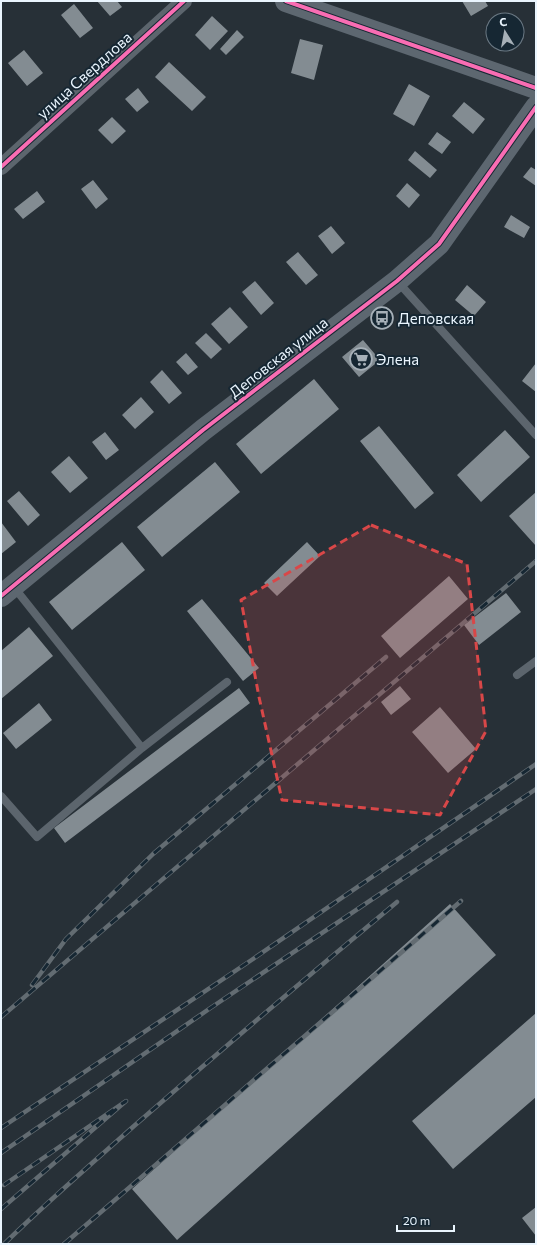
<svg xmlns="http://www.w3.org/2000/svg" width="537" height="1245" viewBox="0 0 537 1245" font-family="Commissioner,sans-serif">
	<rect width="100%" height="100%" fill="#273037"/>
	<path fill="#838c92" d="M97,1H117L122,7L110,16Z
		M462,1H485L488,6L471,16Z
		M74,4L93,28L80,38L61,15Z
		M212,16L228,31L210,50L195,35Z
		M237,30L244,37L226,55L220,49Z
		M300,39L323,45L314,80L291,73Z
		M24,50L43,73L27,86L8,63Z
		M169,62L206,97L192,111L155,77Z
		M409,84L430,96L414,126L393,114Z
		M138,88L149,102L137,112L125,99Z
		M464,102L485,119L473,134L452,116Z
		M112,117L126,131L112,144L98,130Z
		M437,132L451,142L442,154L428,144Z
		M415,151L437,170L430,178L408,160Z
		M531,167L536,170V186L523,177Z
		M93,180L108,199L96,209L81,189Z
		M407,183L420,195L409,208L396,196Z
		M37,191L45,202L23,219L14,209Z
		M511,215L530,227L524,238L504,227Z
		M331,226L345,243L332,254L318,236Z
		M298,252L318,275L306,285L286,262Z
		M255,281L274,303L261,315L242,292Z
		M467,285L486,302L474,316L455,300Z
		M230,307L248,327L229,344L211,324Z
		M206,333L222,349L211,359L195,343Z
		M363,340L380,360L359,377L342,357Z
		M186,353L198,367L188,375L176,362Z
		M536,363V392L522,381Z
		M162,370L182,393L169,404L150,382Z
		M314,379L339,409L261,474L236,444Z
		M141,397L154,412L135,429L122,415Z
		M379,426L434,493L415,509L360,441Z
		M505,430L530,457L481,502L457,475Z
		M105,432L119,450L106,460L92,442Z
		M69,456L88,478L70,493L51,472Z
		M215,462L240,492L162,557L137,527Z
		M19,491L40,515L28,526L7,501Z
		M536,492V546L509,516Z
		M1,522L16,542L1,554Z
		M122,542L145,570L72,630L49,602Z
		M307,542L320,556L277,596L264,583Z
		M449,576L468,599L400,658L381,636Z
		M506,593L521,612L479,645L464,625Z
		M202,599L259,668L243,681L187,611Z
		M29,627L53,656L1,699V651Z
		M400,686L411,699L391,715L381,702Z
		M239,688L250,703L65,843L54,828Z
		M39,703L52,720L16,749L3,733Z
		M440,707L476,749L448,773L412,732Z
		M450,904L496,955L177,1240L132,1189Z
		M536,1013V1097L453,1169L412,1121Z
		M536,1207V1236L522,1218Z"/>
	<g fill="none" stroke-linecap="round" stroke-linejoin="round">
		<path stroke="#5c656d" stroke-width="8" d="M397,281L536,435
			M13,586L142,748
			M517,675L536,661
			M1,796L37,837L142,748L227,682"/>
		<path stroke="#5c656d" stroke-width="16" d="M1,167L184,1"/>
		<path stroke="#5d6770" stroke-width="22" d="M286,1L536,88
			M1,596L203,430L397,281L439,244L536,107"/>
		<g stroke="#636c72" stroke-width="4.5">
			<path id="rail" d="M32,985L66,939L153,854L386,657
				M1,1017L536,561
				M1,1128L253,959L536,764
				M1,1153L209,1009L536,789
				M1,1209L126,1101L4,1185
				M4,1244C46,1203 90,1165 134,1126C221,1050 308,976 397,902
				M64,1244L461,901"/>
		</g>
		<use href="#rail" stroke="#162733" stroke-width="3" stroke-dasharray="9" stroke-linecap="butt"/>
		<g stroke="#162733" stroke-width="6">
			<path id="cycleway" d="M286,1L536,88
				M1,167L184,1
				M1,596L203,430L397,281L439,244L536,107"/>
		</g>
		<use href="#cycleway" stroke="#f96db3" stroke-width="4"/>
	</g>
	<path fill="#d94748" fill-opacity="0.2" stroke="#d94748" stroke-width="3" stroke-dasharray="8 5" stroke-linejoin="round" d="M371,525L467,564L486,731L440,815L282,800L259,697L241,600Z"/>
	<defs>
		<g id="bus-ring" transform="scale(1.15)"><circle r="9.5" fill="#162733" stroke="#a6b0b8" stroke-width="1.5"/><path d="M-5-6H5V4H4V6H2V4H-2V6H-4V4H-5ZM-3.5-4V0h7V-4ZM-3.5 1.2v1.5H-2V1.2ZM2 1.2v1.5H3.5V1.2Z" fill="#a6b0b8"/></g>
		<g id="supermarket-ring" transform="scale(1.15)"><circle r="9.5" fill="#162733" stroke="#a6b0b8" stroke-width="1.5"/><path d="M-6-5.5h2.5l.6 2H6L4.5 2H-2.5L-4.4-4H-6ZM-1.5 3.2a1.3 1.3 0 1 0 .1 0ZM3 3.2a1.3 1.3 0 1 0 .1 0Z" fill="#a6b0b8"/></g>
	</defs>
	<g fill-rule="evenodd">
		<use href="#bus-ring" x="382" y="318"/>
		<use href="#supermarket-ring" x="361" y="359"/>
	</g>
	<g text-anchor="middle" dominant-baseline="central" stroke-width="4" stroke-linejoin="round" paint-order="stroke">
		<g font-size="15" fill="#eaf5fe" stroke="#162733">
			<text transform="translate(84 75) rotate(-42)">улица Свердлова</text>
			<text transform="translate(278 357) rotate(-38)">Деповская улица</text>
		</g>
		<g font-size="15" fill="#eaf5fe" stroke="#162733" text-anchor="start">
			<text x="398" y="318">Деповская</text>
			<text x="376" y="359">Элена</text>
		</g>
	</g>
	<rect width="537" height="1245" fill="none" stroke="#eaf5fe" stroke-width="4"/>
	<g transform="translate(505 32) rotate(349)"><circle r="19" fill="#162733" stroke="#6b7984"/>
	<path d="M0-3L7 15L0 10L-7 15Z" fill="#a6b0b8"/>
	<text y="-6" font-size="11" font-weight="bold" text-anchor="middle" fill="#eaf5fe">С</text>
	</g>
	<path d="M397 1225v6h57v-6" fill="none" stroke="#eaf5fe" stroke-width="2"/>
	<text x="403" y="1225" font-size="12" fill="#eaf5fe" stroke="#162733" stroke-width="3" paint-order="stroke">20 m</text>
</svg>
